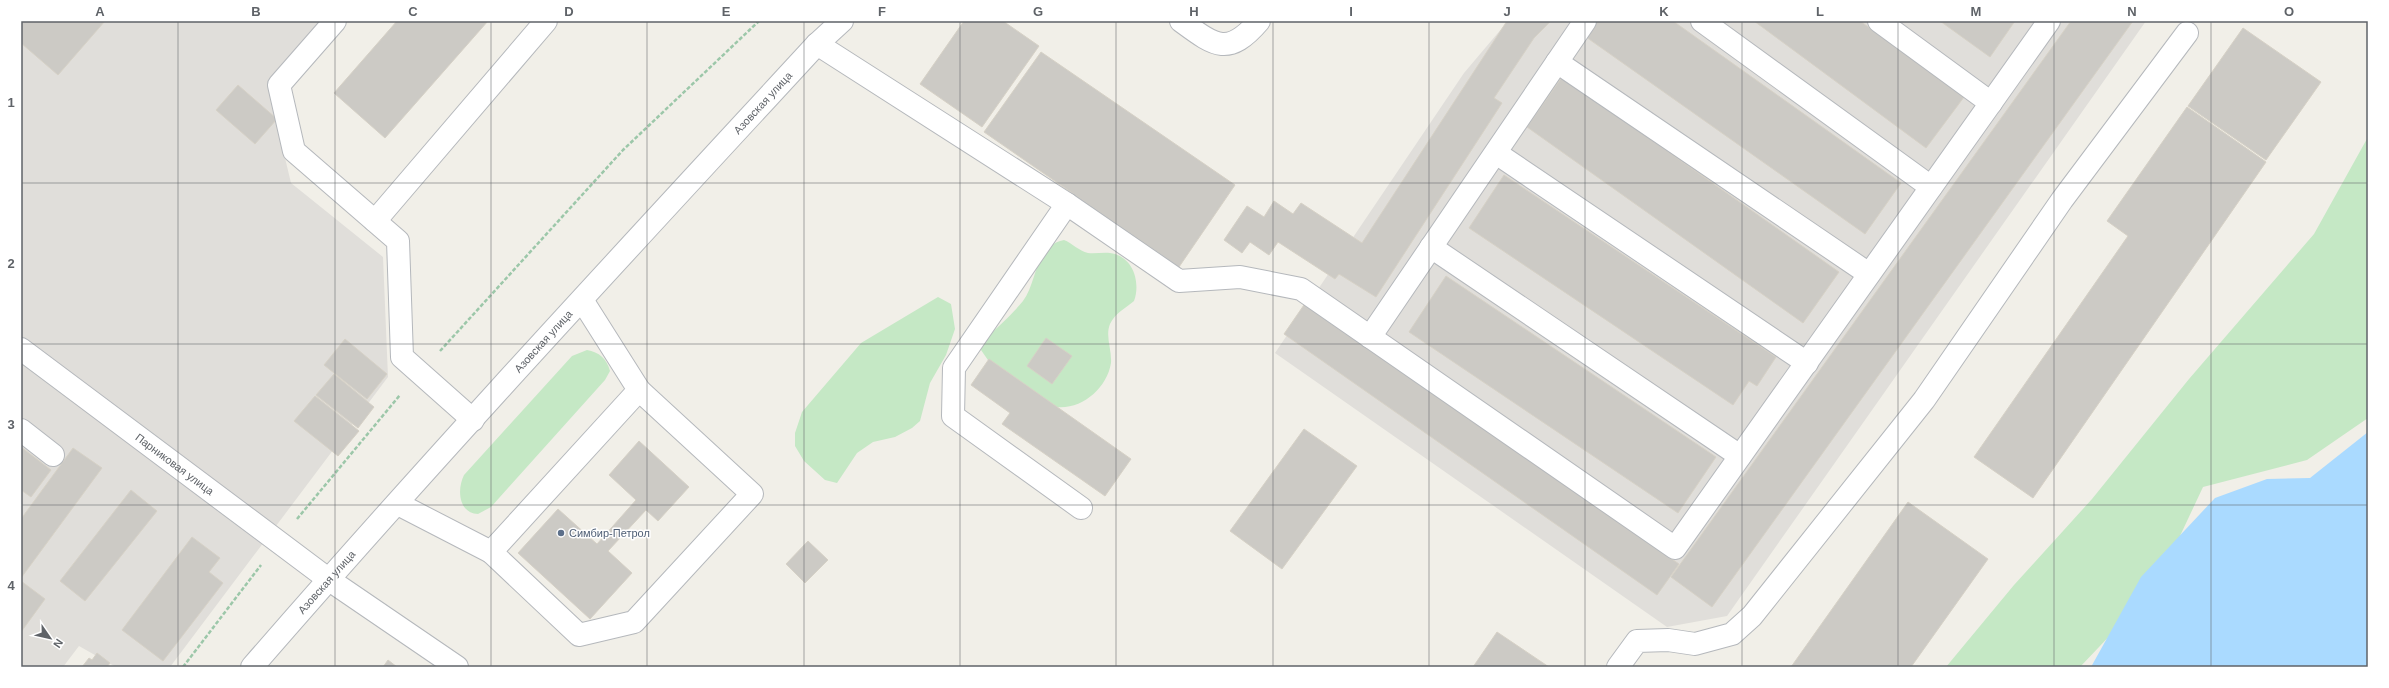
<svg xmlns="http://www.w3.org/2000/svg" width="2389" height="688" viewBox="0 0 2389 688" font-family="Helvetica,sans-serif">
	<rect width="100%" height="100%" fill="#f1efe8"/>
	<path fill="#e0deda" d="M21,21H325L268,87L291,183L383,257L388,377L170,667H116L79,646L63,667H21Z
		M1508,21H2146L1727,616L1667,627L1275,353L1464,73Z"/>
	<path fill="#c5e8c5" d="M2368,137V418L2307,460L2203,487L2156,587L2080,667H1946L2014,585L2092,499L2189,379L2314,234Z
		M1064,240C1072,243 1079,251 1088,253C1095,254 1103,252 1110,253C1133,256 1141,282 1134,301C1126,308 1115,313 1110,324C1105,336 1112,350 1111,363C1107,388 1082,410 1056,407L990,363L981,350L982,342C996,328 1011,316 1023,301C1038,281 1034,246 1064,240Z
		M938,297L951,304L955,329L946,355L930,383L920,421L912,428L895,437L873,442L857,453L837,483L825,480L804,461L795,446V433L802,412L861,343Z
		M587,350C599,352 607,359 610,371L605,380L491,507L478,514C458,513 457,489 464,475L572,356Z"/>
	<path fill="#aadaff" d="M2368,432V667H2091L2141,577L2215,498L2267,479L2310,478Z"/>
	<path fill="#cccac5" stroke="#d6d1c6" d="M21,21H105L58,75L21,43Z
		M397,21H488L385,138L334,93Z
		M964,21H1003L1039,46L982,127L920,84Z
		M1507,21H1551L1534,38L1494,98L1502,103L1376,297L1339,274L1335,279L1278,242L1269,255L1250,242L1242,253L1224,240L1247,206L1264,217L1274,201L1293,214L1301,203L1362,243Z
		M1597,21H1673L1901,183L1865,234L1586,37Z
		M1754,21H1860L1964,97L1926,148Z
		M1940,21H2015L1990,57Z
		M2071,21H2133L1712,607L1671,577Z
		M2243,28L2321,82L2266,160L2188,106Z
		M1041,52L1235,185L1179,267L984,132Z
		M1562,77L1839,272L1803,323L1527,127Z
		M238,85L277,119L255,144L216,110Z
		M2187,107L2266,162L2033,498L1974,457L2128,236L2107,221Z
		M1504,175L1776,357L1757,386L1749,381L1733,405L1469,228Z
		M1446,276L1716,457L1678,513L1409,332Z
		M1306,302L1679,564L1657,595L1284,334Z
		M1046,338L1072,356L1052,384L1027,366Z
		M345,339L387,374L367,399L324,365Z
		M989,359L1131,459L1105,496L1002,424L1010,413L971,385Z
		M334,374L374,407L358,428L316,395Z
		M315,396L359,431L338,456L294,421Z
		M1304,429L1357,466L1282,569L1230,531Z
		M639,441L689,487L658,521L646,510L608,551L632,573L590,619L518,553L558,509L597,544L636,500L609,475Z
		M21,447L51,470L31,497L21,490Z
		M73,448L102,468L21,578V519Z
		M131,490L157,511L85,601L60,581Z
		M1908,502L1988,559L1911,667H1791Z
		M192,537L220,558L209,572L223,583L163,661L122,630Z
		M808,541L828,560L805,583L786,564Z
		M21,581L45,599L21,632Z
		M1497,632L1549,667H1473Z
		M97,653L110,663L107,667H82L89,658L92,660Z
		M388,660L397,667H383Z"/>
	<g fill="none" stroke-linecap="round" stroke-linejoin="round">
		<g stroke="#b5b8bc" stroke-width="24">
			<g id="minor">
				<path d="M335,21L279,85L294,151L398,241L402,357L473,420"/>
				<path d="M1181,21C1215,46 1228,57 1259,21"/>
				<path d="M1702,21L1931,187"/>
				<path d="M1879,21L1991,103"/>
				<path d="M817,44L1067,204L1179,281L1240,277L1301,289L1675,548L2049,21"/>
				<path d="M1557,62L1869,274"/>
				<path d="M1496,153L1807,363"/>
				<path d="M1067,204L954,368L953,416L1081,508"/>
				<path d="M375,221L546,21"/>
				<path d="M1431,247L1740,456"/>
				<path d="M1370,337L1585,21"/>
				<path id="s1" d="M21,349L328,579L457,667"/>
				<path d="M21,430L53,455"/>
				<path d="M398,504L491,552L639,390L582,300"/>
				<path d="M491,552L579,635L634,622L752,494L639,390"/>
				<path id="s2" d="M252,667C436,455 627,250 817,44L842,21"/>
				<path d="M1618,667L1637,641L1668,640L1695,644L1732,634L1752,616L1924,400L2062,200L2187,33"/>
			</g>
		</g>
		<path stroke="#9cc7a9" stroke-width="2.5" stroke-dasharray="4 2" stroke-linecap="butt" d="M440,351L623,150L759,21
			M297,519L400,395
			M183,667L261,565"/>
		<use href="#minor" stroke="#fff" stroke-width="22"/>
	</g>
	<path fill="none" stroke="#5f6368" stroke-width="1" stroke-opacity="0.55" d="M178,21V667M335,21V667M491,21V667M647,21V667M804,21V667M960,21V667M1116,21V667M1273,21V667M1429,21V667M1585,21V667M1742,21V667M1898,21V667M2054,21V667M2211,21V667M21,183H2368M21,344H2368M21,505H2368"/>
	<circle fill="#5c6f8a" stroke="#fff" stroke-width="1.5" cx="561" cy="533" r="4"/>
	<g text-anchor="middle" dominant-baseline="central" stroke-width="3" stroke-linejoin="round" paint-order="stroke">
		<g font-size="11" fill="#5f6368" stroke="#fff">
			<text stroke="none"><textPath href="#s2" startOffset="761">Азовская улица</textPath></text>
			<text stroke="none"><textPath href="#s2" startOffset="437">Азовская улица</textPath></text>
			<text stroke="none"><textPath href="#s1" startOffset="192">Парниковая улица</textPath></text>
			<text stroke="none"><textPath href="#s2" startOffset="113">Азовская улица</textPath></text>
		</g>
		<g font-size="11" fill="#4e5e75" stroke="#fff" text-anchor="start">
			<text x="569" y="533">Симбир-Петрол</text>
		</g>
	</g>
	<rect width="2389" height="688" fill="none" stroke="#ffffff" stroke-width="44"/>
	<g transform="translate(50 638) rotate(124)" stroke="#ffffff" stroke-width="3" paint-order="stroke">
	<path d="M0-3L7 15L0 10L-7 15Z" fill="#5f6368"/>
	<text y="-6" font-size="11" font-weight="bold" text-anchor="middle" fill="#5f6368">N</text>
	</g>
	<rect x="22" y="22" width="2345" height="644" fill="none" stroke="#5f6368" stroke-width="1.5"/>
	<g font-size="13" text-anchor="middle" font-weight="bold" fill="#5f6368">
		<text x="100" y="16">A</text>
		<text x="256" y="16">B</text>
		<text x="413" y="16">C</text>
		<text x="569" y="16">D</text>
		<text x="726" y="16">E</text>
		<text x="882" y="16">F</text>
		<text x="1038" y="16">G</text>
		<text x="1194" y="16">H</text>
		<text x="1351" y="16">I</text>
		<text x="1507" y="16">J</text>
		<text x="1664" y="16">K</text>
		<text x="1820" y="16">L</text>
		<text x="1976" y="16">M</text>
		<text x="2132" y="16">N</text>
		<text x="2289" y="16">O</text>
		<text x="11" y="107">1</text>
		<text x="11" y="268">2</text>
		<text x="11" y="429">3</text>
		<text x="11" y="590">4</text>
	</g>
</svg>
